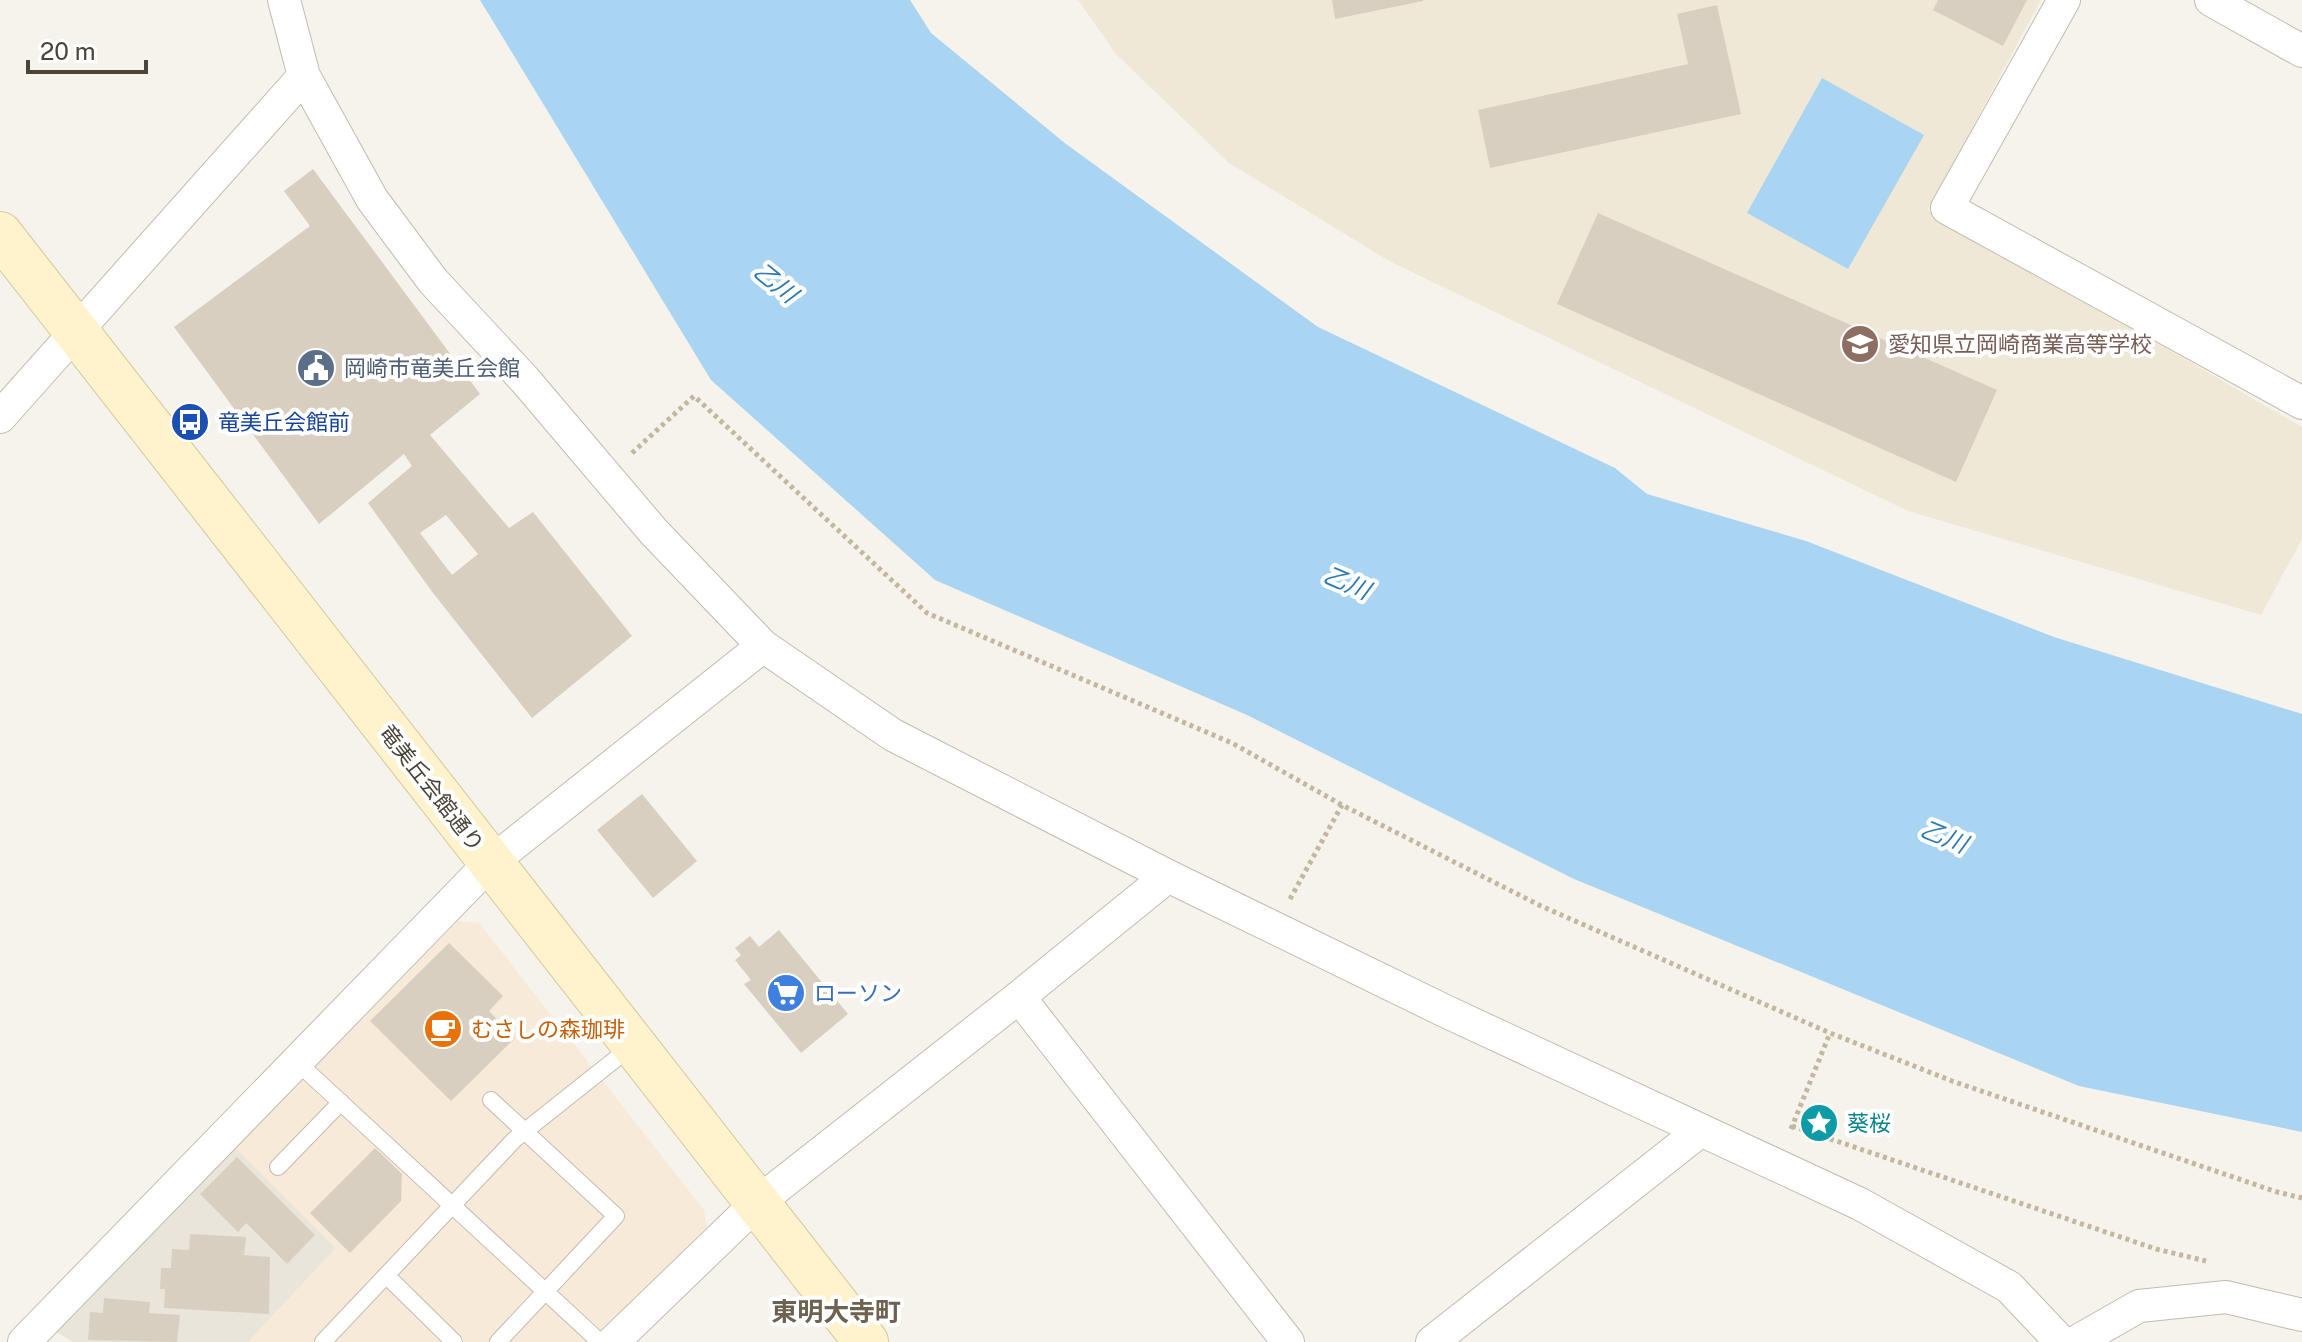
<svg xmlns="http://www.w3.org/2000/svg" width="2302" height="1342" viewBox="0 0 2302 1342" font-family="'Public Sans','Noto Sans JP',sans-serif">
	<rect width="100%" height="100%" fill="#f6f3ec"/>
	<path fill="#eae5da" d="M236,1148L336,1248L248,1342H73L56,1332Z"/>
	<path fill="#f7ead8" d="M458,921L479,923L704,1210L707,1227L588,1342H248L336,1248L236,1148Z"/>
	<path fill="#efe8d6" d="M1078,0H2041L1928,210L2302,427V539L2261,615L1908,511L1389,261L1229,163L1116,54Z"/>
	<path fill="#a9d4f2" d="M480,0H910L931,33L1066,144L1318,327L1615,468L1647,494L1806,541L2054,637L2302,714V1132L2079,1086L1574,879L1247,715L935,580L711,380Z
		M1822,78L1924,135L1848,269L1747,213Z"/>
	<path fill="#d8cfc1" fill-rule="evenodd" d="M1332,0H1423V1L1335,19Z
		M1938,0H2027L2003,46L1933,10Z
		M1717,5L1741,114L1490,168L1478,110L1688,64L1677,14Z
		M313,169L480,394L430,435L509,528L533,512L632,636L532,718L433,593L368,503L412,466L404,454L319,524L174,327L310,226L284,191ZM446,515L478,554L452,575L420,533Z
		M1598,213L1997,390L1956,482L1557,304Z
		M642,794L697,861L653,898L597,830Z
		M779,930L848,1014L801,1053L744,984L751,980L735,960L741,955L735,948L750,936L759,947Z
		M449,943L503,996L489,1011L515,1038L451,1101L370,1021Z
		M375,1148L402,1174L401,1201L350,1253L310,1213Z
		M237,1157L315,1235L287,1264L246,1223L238,1232L200,1194Z
		M190,1234L246,1237L244,1255L270,1257L269,1314L164,1308L165,1289H160L161,1268H171L172,1249L189,1250Z
		M104,1298L150,1302L149,1313L180,1315L177,1342L88,1340L90,1312L103,1313Z"/>
	<g fill="none" stroke-linecap="round" stroke-linejoin="round">
		<g stroke="#c2bbae" stroke-width="18">
			<path id="lane" d="M297,1062L600,1342
				M491,1100L616,1216L498,1342
				M278,1167L341,1102
				M386,1275L454,1342
				M323,1342L515,1139L632,1046"/>
		</g>
		<g stroke="#c2bbae" stroke-width="34">
			<path id="street" d="M284,0L304,76L372,199L433,281L525,380L653,531L763,646
				M2064,0L1947,208L2302,403
				M2211,0L2302,51
				M0,417L304,76
				M1019,997L1288,1342
				M24,1342L490,863L763,646L893,735L1168,876L1445,1011L1860,1204L2009,1287L2061,1342
				M613,1342L757,1203L1019,997L1168,876
				M1432,1342L1700,1131
				M2076,1342L2139,1306L2226,1297L2302,1315"/>
		</g>
		<g stroke="#d6c79b" stroke-width="46">
			<path id="secondary" d="M0,234L866,1342"/>
		</g>
		<path stroke="#c4b79f" stroke-width="5" stroke-dasharray="4 4" stroke-linecap="butt" d="M632,453L694,396L927,613L1232,743L1342,805L1541,906L1830,1033L1952,1081L2277,1192L2302,1198
			M1290,899L1342,805
			M1792,1126L2156,1249L2206,1261
			M1791,1129L1830,1033"/>
		<use href="#lane" stroke="#fff" stroke-width="16"/>
		<use href="#street" stroke="#fff" stroke-width="32"/>
		<use href="#secondary" stroke="#fff3cd" stroke-width="44"/>
	</g>
	<defs>
		<g id="school-disc" transform="scale(2)"><circle r="9.5" fill="#8d6e63" stroke="#fff"/><path d="M0-5L7-2L0 1L-7-2ZM-4 1L0 2.5L4 1V4Q0 6-4 4Z" fill="#fff"/></g>
		<g id="civic-disc" transform="scale(2)"><circle r="9.5" fill="#5c6f8a" stroke="#fff"/><path d="M-.6-6.5H3V-4.5H.6V-3L4-1V1h2V6H-6V1h2V-1L-.6-3ZM-1.2 2.5V6h2.4V2.5Z" fill="#fff"/></g>
		<g id="bus-disc" transform="scale(2)"><circle r="9.5" fill="#1a4fb4" stroke="#fff"/><path d="M-5-6H5V4H4V6H2V4H-2V6H-4V4H-5ZM-3.5-4V0h7V-4ZM-3.5 1.2v1.5H-2V1.2ZM2 1.2v1.5H3.5V1.2Z" fill="#fff"/></g>
		<g id="supermarket-disc" transform="scale(2)"><circle r="9.5" fill="#3f7fe0" stroke="#fff"/><path d="M-6-5.5h2.5l.6 2H6L4.5 2H-2.5L-4.4-4H-6ZM-1.5 3.2a1.3 1.3 0 1 0 .1 0ZM3 3.2a1.3 1.3 0 1 0 .1 0Z" fill="#fff"/></g>
		<g id="cafe-disc" transform="scale(2)"><circle r="9.5" fill="#e8710a" stroke="#fff"/><path d="M-5.5-4.5H6V0H3Q3 3.5 0 3.5H-2.5Q-5.5 3.5-5.5 0ZM3-3.2v2h1.7v-2ZM-6 4.5H4V6H-6Z" fill="#fff"/></g>
		<g id="sight-disc" transform="scale(2)"><circle r="9.5" fill="#0f9aa8" stroke="#fff"/><path d="M0-6L1.8-2.2L6-1.7L2.9 1.2L3.7 5.4L0 3.3L-3.7 5.4L-2.9 1.2L-6-1.7L-1.8-2.2Z" fill="#fff"/></g>
	</defs>
	<g fill-rule="evenodd">
		<use href="#school-disc" x="1860" y="344"/>
		<use href="#civic-disc" x="316" y="368"/>
		<use href="#bus-disc" x="190" y="422"/>
		<use href="#supermarket-disc" x="786" y="993"/>
		<use href="#cafe-disc" x="443" y="1029"/>
		<use href="#sight-disc" x="1819" y="1123"/>
	</g>
	<g text-anchor="middle" dominant-baseline="central" stroke-width="8" stroke-linejoin="round" paint-order="stroke">
		<g font-size="22" fill="#785e54" stroke="#fff" text-anchor="start">
			<text x="1888" y="344">愛知県立岡崎商業高等学校</text>
		</g>
		<g font-size="22" fill="#4e5e75" stroke="#fff" text-anchor="start">
			<text x="344" y="368">岡崎市竜美丘会館</text>
		</g>
		<g font-size="22" fill="#164399" stroke="#fff" text-anchor="start">
			<text x="218" y="422">竜美丘会館前</text>
		</g>
		<g font-size="22" fill="#4b4439" stroke="#fff">
			<text transform="translate(432 788) rotate(52)">竜美丘会館通り</text>
		</g>
		<g font-size="22" fill="#366cbe" stroke="#fff" text-anchor="start">
			<text x="814" y="993">ローソン</text>
		</g>
		<g font-size="22" fill="#c56008" stroke="#fff" text-anchor="start">
			<text x="471" y="1029">むさしの森珈琲</text>
		</g>
		<g font-size="22" fill="#0d838f" stroke="#fff" text-anchor="start">
			<text x="1847" y="1123">葵桜</text>
		</g>
		<g font-size="24" font-style="italic" fill="#2e7ab2" stroke="#fff">
			<text transform="translate(776 282) rotate(39)">乙川</text>
			<text transform="translate(1347 582) rotate(23)">乙川</text>
			<text transform="translate(1944 836) rotate(22)">乙川</text>
		</g>
		<g font-size="26" font-weight="bold" fill="#6e6250" stroke="#fff">
			<text x="836" y="1311">東明大寺町</text>
		</g>
	</g>
	<path d="M28 60v12h118v-12" fill="none" stroke="#4b4439" stroke-width="4"/>
	<text x="40" y="60" font-size="24" fill="#4b4439" stroke="#ffffff" stroke-width="6" paint-order="stroke">20 m</text>
</svg>
